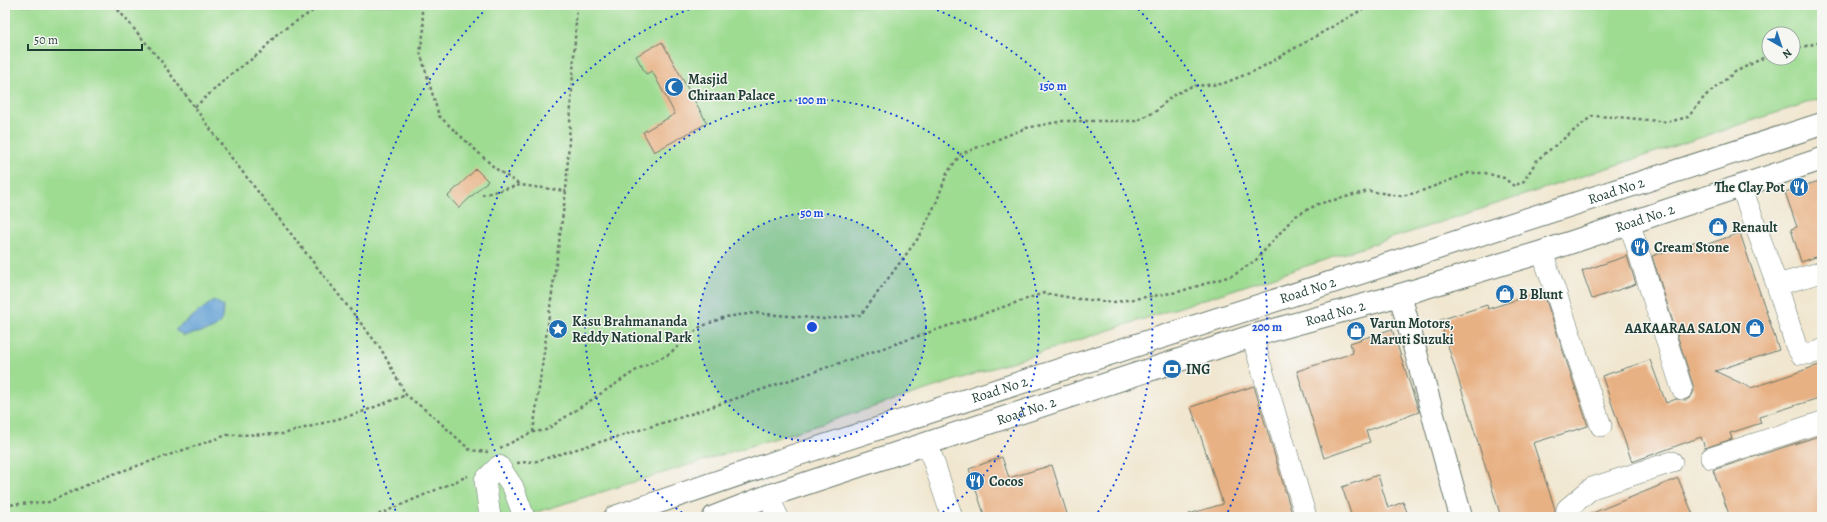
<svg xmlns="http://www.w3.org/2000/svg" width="1827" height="522" viewBox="0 0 1827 522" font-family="Alegreya,serif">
	<rect width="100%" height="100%" fill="#f6f6f2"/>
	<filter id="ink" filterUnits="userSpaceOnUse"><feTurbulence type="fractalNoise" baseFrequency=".025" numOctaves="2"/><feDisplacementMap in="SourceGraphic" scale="8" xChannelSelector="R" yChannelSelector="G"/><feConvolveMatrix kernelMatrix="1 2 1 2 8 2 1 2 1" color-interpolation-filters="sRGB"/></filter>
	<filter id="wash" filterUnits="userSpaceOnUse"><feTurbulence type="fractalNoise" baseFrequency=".012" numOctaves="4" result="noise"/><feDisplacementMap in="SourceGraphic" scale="16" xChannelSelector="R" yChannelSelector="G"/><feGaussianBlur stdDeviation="0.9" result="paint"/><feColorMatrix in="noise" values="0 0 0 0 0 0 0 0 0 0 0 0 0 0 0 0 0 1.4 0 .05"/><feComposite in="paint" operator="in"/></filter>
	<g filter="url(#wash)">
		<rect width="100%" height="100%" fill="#f1e7d0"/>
		<path fill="#9edc92" stroke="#5e8c63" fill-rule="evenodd" d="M5,5H1822V98L821,424L521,517H5ZM1769,34H1793V58H1769Z"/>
		<path fill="#64a0d4" stroke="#426e84" d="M214,300L223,306C223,309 223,314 222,318C218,333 195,332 184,336L175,330Z"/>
		<g id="blocks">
			<path fill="#e8b184" d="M662,42L707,123L654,152L643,132L675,114L652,71L646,74L636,56Z
				M476,169L488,181L459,208L448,196Z
				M1822,180V255L1801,262L1791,229L1797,227L1785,192Z
				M1740,233L1779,350L1715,371L1751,388L1822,364V397L1759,417L1761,423L1730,433L1732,439L1705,448L1701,437L1632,462L1602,376L1650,360L1666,403L1676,399L1686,400L1691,397L1694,391L1693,385L1652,256L1697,241L1699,247Z
				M1627,256L1636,284L1592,299L1582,271Z
				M1543,291L1588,426L1533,443L1555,509L1554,517H1501L1440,320L1487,305L1488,309Z
				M1392,329L1419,412L1366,431L1370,442L1324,458L1297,371L1353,353L1350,343Z
				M1254,386L1293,517H1189V514L1223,504L1191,407Z
				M1822,435V517H1730L1713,470Z
				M1002,457L1009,478L1052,465L1068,517H985L969,469Z
				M1378,475L1388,508L1403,502L1409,517H1352L1342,487Z
				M1678,478L1694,517H1583Z"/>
		</g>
	</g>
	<g filter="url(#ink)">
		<use href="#blocks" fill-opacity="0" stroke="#68786b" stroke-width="1"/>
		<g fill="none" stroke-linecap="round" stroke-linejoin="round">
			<g stroke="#68786b" stroke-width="22">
				<path id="minor" d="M1741,186L1777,285L1796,346L1801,354H1810L1822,350
					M1629,222L1682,389
					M1542,252L1601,426
					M1777,285L1822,272
					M1252,336L1306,517
					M928,445L952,517
					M1711,458L1822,422
					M768,496L778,517
					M490,517L485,480L499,466L513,487L524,517
					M1566,517L1567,509L1592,488L1672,462"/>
			</g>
			<g stroke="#68786b" stroke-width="24">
				<g id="major">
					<path d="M1400,295L1461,517"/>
					<path id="s1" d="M615,517L793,456L1822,124"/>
					<path id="s2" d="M714,517L768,496L1252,336L1400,295L1542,252L1822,159"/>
				</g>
			</g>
			<path stroke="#68786b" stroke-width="2.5" stroke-dasharray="3 3" stroke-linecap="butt" d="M114,5L161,61L227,152L381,349L406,395L432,415L470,450L488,452
				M421,5L424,29L420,52L439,116L495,168L520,185
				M1793,49L1822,42
				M195,107L231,74L260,53L278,33L322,5
				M482,195L520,185L566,191
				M533,432L566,191L577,5
				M500,448L533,432L546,430L638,369L669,354L700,327L725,317L755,313L824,319L861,315L919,237L937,201L947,173L961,154L1026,128L1063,121H1135L1155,112L1172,96L1192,86L1222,84L1257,70L1370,5
				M517,463L537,461L676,419L1044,293L1079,299L1114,302L1178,292L1234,275L1256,260L1294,217L1318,204L1369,191L1401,196L1416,193L1469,173H1485L1504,178L1514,186L1524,181L1537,160L1592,116L1618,117L1668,122L1688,117L1705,96L1735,72L1769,55
				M5,505L49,502L102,478L227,435L283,434L359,413L406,395
				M373,517L468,476"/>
			<use href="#minor" stroke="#fff" stroke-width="21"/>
			<use href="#major" stroke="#fff" stroke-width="22"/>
		</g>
	</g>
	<circle cx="812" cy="327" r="114" fill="#1d4ed8" fill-opacity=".12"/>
	<g fill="none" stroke="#1d4ed8" stroke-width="2" stroke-dasharray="2 4">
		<circle cx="812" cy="327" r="114"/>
		<path d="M687 516A227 227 0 1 1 937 516"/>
		<path d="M528 515A341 341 0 0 1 698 6M926 6A341 341 0 0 1 1096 515"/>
		<path d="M398 516A455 455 0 0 1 490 5M1134 5A455 455 0 0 1 1226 516"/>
	</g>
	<defs>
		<g id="mosque-disc" transform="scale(1)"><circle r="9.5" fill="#1f6fb2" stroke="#f6f6f2"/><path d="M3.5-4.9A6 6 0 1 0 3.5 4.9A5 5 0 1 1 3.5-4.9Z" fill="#fff"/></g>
		<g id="restaurant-disc" transform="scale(1)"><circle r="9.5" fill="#1f6fb2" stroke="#f6f6f2"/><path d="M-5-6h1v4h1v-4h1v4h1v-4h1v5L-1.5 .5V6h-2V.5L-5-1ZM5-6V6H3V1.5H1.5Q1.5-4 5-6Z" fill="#fff"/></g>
		<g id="shop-disc" transform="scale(1)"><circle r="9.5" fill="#1f6fb2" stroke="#f6f6f2"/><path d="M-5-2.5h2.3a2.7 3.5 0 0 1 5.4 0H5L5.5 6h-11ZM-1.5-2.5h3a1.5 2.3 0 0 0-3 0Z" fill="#fff"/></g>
		<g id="sight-disc" transform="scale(1)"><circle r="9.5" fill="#1f6fb2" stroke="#f6f6f2"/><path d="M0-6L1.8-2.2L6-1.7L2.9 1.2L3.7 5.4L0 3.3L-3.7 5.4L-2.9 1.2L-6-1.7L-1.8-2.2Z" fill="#fff"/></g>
		<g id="bank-disc" transform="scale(1)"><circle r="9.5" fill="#1f6fb2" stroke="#f6f6f2"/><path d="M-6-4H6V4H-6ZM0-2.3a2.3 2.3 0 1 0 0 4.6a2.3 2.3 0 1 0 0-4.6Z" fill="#fff"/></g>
	</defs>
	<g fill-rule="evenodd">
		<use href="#mosque-disc" x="674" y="87"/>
		<use href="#restaurant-disc" x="1799" y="187"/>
		<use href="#shop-disc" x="1718" y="227"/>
		<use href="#restaurant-disc" x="1640" y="247"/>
		<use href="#shop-disc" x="1505" y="294"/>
		<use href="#shop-disc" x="1755" y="328"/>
		<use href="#sight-disc" x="558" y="329"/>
		<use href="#shop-disc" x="1356" y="331"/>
		<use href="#bank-disc" x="1172" y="369"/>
		<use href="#restaurant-disc" x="975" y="481"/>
	</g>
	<g text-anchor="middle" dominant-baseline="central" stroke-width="3" stroke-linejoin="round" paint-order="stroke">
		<g font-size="14" font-weight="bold" fill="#1f3d34" stroke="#f6f6f2" text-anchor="start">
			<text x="688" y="79">Masjid<tspan x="688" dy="16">Chiraan Palace</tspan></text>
			<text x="1785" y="187" text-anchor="end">The Clay Pot</text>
			<text x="1732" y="227">Renault</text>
			<text x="1654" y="247">Cream Stone</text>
			<text x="1519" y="294">B Blunt</text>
			<text x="572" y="321">Kasu Brahmananda<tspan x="572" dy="16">Reddy National Park</tspan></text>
			<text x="1370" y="323">Varun Motors,<tspan x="1370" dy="16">Maruti Suzuki</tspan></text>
			<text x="1741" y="328" text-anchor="end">AAKAARAA SALON</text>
			<text x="1186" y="369">ING</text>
			<text x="989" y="481">Cocos</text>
		</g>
		<g font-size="14" fill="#1f3d34" stroke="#f6f6f2">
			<text stroke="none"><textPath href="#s1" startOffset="1053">Road No 2</textPath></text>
			<text stroke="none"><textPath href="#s2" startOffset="978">Road No. 2</textPath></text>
			<text stroke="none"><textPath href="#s1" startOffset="729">Road No 2</textPath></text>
			<text stroke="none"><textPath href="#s2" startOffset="654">Road No. 2</textPath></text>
			<text stroke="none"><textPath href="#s1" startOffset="405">Road No 2</textPath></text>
			<text stroke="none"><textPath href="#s2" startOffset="330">Road No. 2</textPath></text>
		</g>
	</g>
	<circle cx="812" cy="327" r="6" fill="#1d4ed8" stroke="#f6f6f2" stroke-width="2"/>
	<g font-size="12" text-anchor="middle" font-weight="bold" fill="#1d4ed8" stroke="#f6f6f2" stroke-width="3" stroke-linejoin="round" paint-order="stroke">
		<text x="1053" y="90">150 m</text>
		<text x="812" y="104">100 m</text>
		<text x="812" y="217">50 m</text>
		<text x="1267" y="331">200 m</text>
	</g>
	<rect width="1827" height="522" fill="none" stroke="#f6f6f2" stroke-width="20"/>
	<g transform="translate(1781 46) rotate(141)"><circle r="19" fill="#f6f6f2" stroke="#a0aca6"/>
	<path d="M0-3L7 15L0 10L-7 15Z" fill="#1f6fb2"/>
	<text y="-6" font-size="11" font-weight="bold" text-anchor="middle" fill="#1f3d34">N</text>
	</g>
	<path d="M28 44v6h114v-6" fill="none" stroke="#1f3d34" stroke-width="2"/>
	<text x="34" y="44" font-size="12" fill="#1f3d34" stroke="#f6f6f2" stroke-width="3" paint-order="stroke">50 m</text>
</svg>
